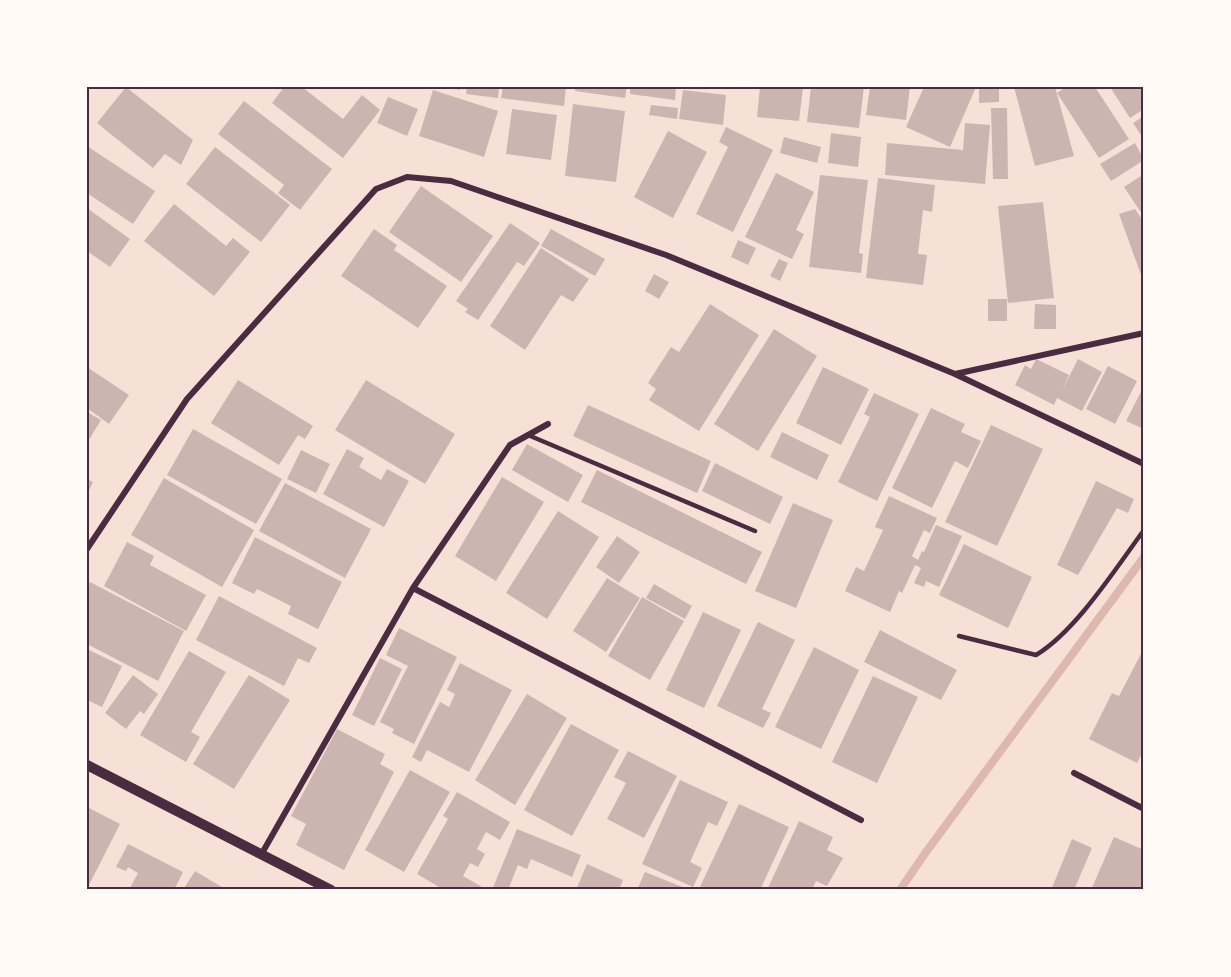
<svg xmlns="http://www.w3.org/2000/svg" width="1231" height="977" viewBox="0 0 1231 977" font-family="'Nunito Sans',sans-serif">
	<rect width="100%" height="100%" fill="#f7e1d7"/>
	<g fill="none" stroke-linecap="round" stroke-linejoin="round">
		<path stroke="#dcb8b0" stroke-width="8" d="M900,890L926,852L1144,557"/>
	</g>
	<path fill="#ccb4b1" d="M126,87L193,140L181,165L165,154L153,168L97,123Z
		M284,87H302L343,119L362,95L380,110L343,158L272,103Z
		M445,87H460V90Z
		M467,87H499L498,98L466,94Z
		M503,87H566L564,106L501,98Z
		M576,87H627L625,98L575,91Z
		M630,87H676L675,100L630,94Z
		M760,87H803L799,121L757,117Z
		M811,87H864L859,128L807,122Z
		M870,87H910L906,120L866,115Z
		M924,87H976L950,147L906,127Z
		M979,87H999V102L979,103Z
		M1014,87H1055L1074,156L1035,166Z
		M1066,87H1095L1129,139L1099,158L1057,93Z
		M1110,87H1144V109L1130,118Z
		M433,90L498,111L484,157L419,136Z
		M683,90L726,95L723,125L679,119Z
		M388,97L418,109L407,136L377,123Z
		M244,101L332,169L300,210L278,193L284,185L218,134Z
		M573,104L625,111L616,182L565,176Z
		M651,105L678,108L677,119L649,115Z
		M991,108H1007L1008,179H993Z
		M512,109L557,115L551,160L506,154Z
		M1144,116V133L1141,135L1133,123Z
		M965,123L990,125L985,184L885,175L887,143L963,150Z
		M726,127L773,150L733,232L696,214L728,147L719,142Z
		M668,131L707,152L673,218L634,197Z
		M831,133L861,137L858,167L828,163Z
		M784,137L821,147L817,163L780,153Z
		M1135,143L1144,160L1111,181L1100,164Z
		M87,146L155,191L133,224L87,193Z
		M215,147L290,205L261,242L186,184Z
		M776,173L814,192L796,230L804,234L792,259L745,237Z
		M1144,174V217L1124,187Z
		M820,175L868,180L859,253L863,254L861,273L809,267Z
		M878,178L935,185L932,212L923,210L918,254L927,255L923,285L866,278Z
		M421,186L493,236L461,282L389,232Z
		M1043,202L1054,298L1008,303L998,206Z
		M174,204L226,246L233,238L250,252L214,296L144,241Z
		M87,208L130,239L110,267L87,251Z
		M1135,209L1144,222V283L1119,214Z
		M510,223L540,243L524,266L517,262L478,320L465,312L468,309L456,301Z
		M374,229L397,245L394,250L447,286L418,328L341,276Z
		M551,229L605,259L595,276L541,246Z
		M738,240L756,248L748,265L731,257Z
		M541,248L589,279L573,302L561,295L525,350L490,326Z
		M779,259L788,263L780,281L770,276Z
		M654,274L669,282L659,299L645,291Z
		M988,299H1007V321H988Z
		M710,304L759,335L699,431L649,400L656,389L648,383L671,347L679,352Z
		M1035,304L1056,305V329H1034Z
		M774,329L817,356L758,451L714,424Z
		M1036,359L1069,375L1062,391L1078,359L1102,372L1082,411L1057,398L1054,405L1015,385L1025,365L1031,369Z
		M1108,366L1137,381L1115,424L1086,409Z
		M87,367L129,395L109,424L87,408Z
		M823,367L869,389L841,445L796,423Z
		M238,380L313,426L305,439L298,435L279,465L211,423Z
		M366,380L455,434L425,484L335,430Z
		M1144,386V429L1126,421Z
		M874,393L919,414L877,501L838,482L870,417L864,414Z
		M588,405L711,461L697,493L573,436Z
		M931,408L965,424L961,432L981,441L968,468L955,461L932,508L892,488Z
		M87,412L101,420L87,443Z
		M991,425L1043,449L997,546L945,522Z
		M193,429L282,479L256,524L167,475Z
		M782,432L829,455L817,480L770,457Z
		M527,444L583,475L568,502L512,470Z
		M347,449L364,458L359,467L381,480L387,469L409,481L384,527L323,494Z
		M301,450L330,464L316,493L287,479Z
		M715,463L783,497L770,524L702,491Z
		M597,470L762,552L746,584L581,502Z
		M502,477L544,502L496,581L455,556Z
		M164,478L254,530L222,587L131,535Z
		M87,479L93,482L87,494Z
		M1096,481L1134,499L1128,513L1117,508L1078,575L1057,565Z
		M285,483L371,529L345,578L259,531Z
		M889,496L937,518L930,533L924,530L912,556L918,560L922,551L924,552L936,525L962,536L939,587L926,581L924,587L914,583L921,568L915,565L902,593L899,591L890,612L845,591L856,567L864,571L883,530L875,527Z
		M793,503L833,520L796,608L755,591Z
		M558,511L599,537L547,619L506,593Z
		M617,536L640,552L619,583L596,567Z
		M255,537L342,582L318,629L288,614L291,606L257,589L254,594L232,583Z
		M127,542L154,556L150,565L206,595L186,631L104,586Z
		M964,544L1032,577L1008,628L939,595Z
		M607,578L640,598L606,652L573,631Z
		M90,582L184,631L158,681L87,644V589Z
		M654,584L692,606L685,619L646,598Z
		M219,596L317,648L309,663L298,658L284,686L196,640Z
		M642,597L684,621L650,680L608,656Z
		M703,612L741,630L704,708L666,690Z
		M758,622L795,640L762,709L771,713L763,728L717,706Z
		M399,628L457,657L414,744L392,733L394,729L380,722L408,666L386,655Z
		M880,630L957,670L941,700L864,662Z
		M814,647L859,670L821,749L775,727Z
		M87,649L122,666L102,707L87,700Z
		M189,651L226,672L191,732L200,737L186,762L140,735Z
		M1142,652L1144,653V749L1137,763L1089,739L1112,693L1119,696Z
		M380,658L402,669L374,726L352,715Z
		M460,663L512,690L469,772L427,750L421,762L412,757L440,702L449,707L455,694L447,690Z
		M133,675L158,694L144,714L140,711L126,729L105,713Z
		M249,675L290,700L234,789L193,764Z
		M873,676L918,697L877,783L832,762Z
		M527,694L567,718L515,805L475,780Z
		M571,724L619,750L572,836L524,810Z
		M337,729L385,754L380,764L394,772L344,870L296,845L306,824L291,816Z
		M628,751L677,776L644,838L607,819L626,783L614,777Z
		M410,770L450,792L404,872L365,850Z
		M680,780L728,802L717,826L708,822L690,862L702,868L693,887L642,864Z
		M457,792L510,822L500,840L486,832L477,849L485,854L478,867L470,863L463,876L484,888L483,890H444L417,874L448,819L443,816Z
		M739,804L789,827L760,890H701L699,889Z
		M87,807L120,824L87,889Z
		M799,821L833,837L827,850L843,858L827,886L816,881L812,890H767Z
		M517,829L581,855L572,877L531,859L527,869L518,865L508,890H492Z
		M1114,837L1144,850V885L1142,890H1091Z
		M1072,839L1092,848L1074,890H1051Z
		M128,844L183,872L174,890H129L138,873L128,867L126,871L116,867Z
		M587,864L623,880L619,890H576Z
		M195,871L227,890H183Z
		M645,872L690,890H637Z"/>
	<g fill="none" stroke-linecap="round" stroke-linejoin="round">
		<path stroke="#4a2c40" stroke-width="4.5" d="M528,435L755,531
			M959,636L1036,655C1076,631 1116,568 1144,530"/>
		<path stroke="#4a2c40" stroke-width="6" d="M955,374L1144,333
			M87,549L187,399L376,189L407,177L451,181L666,255L955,374L1144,464
			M413,588L861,820
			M1074,773L1144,809
			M261,855L413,588L510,445L548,424"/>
		<path stroke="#4a2c40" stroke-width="10" d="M87,765L331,890"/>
	</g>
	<rect width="1231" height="977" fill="none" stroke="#fffaf5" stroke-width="177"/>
	<rect x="88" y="88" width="1054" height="800" fill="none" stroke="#4a2c40" stroke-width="2"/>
</svg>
